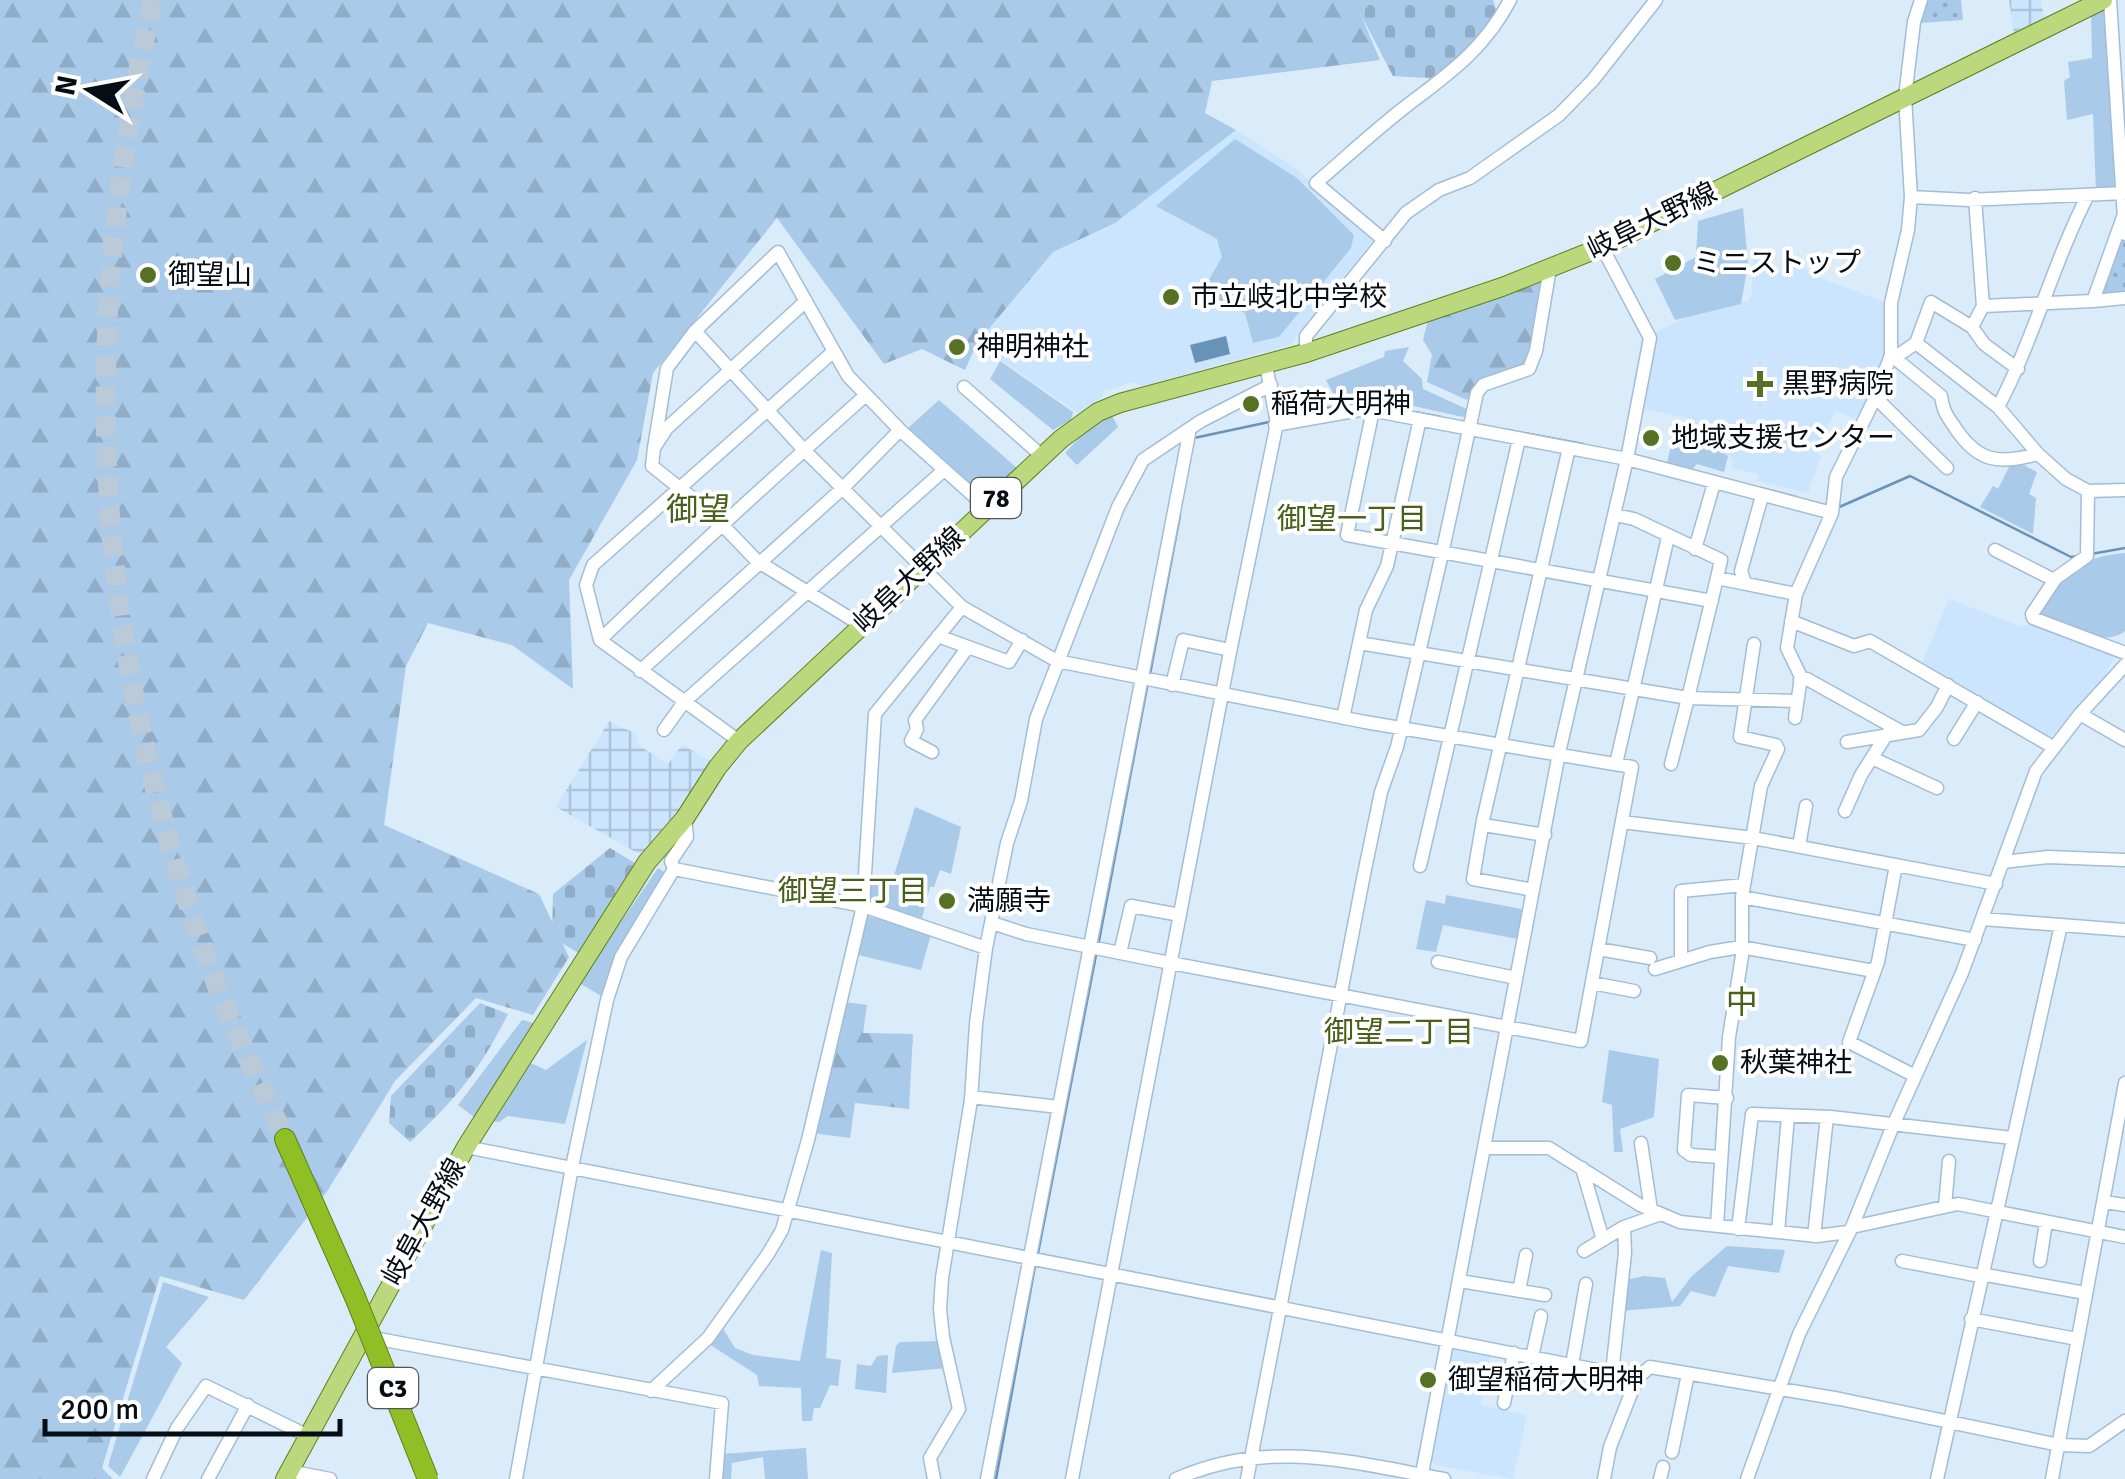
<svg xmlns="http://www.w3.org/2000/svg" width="2125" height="1479" viewBox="0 0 2125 1479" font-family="Signika,'Noto Sans JP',sans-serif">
	<defs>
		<pattern id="industrial-grid" width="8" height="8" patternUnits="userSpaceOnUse" patternTransform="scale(2.5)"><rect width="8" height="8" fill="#cbe5fe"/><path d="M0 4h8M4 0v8" fill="none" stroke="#adc3d9"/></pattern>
		<pattern id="forest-firs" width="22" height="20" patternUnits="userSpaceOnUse" patternTransform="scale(2.5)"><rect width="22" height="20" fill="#a9cae9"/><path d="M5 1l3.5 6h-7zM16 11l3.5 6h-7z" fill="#90acc7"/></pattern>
		<pattern id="cemetery-stones" width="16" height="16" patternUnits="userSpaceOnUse" patternTransform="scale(2.5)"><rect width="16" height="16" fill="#a9cae9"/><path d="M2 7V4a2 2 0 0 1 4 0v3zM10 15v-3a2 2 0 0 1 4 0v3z" fill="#90acc7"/></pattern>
		<pattern id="park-dots" width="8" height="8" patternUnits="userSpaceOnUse" patternTransform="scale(2.5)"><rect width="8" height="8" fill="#a9cae9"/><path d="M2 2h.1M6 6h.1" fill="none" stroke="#90acc7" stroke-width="1.8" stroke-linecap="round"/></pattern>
	</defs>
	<rect width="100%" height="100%" fill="#daebfa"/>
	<path fill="#cbe5fe" d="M1236,130L1298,170L1373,240L1290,345L1142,386L1132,382L1104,391L1102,397L1078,413L977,343L1053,252L1115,223Z
		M1753,258L1788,277L1797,263L1819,278L1888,303L1886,361L1861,415L1853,418L1836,410L1815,452L1821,456L1808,493L1758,481L1759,474L1732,468L1733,459L1703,440L1692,419L1642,408L1654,333L1689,316L1748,301L1752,294Z
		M1949,599L2022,627L2032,623L2116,653L2101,684L2050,738L1922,662Z
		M1453,1348L1491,1351L1481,1405L1527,1415L1513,1479L1435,1465L1431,1461Z"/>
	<path fill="url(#industrial-grid)" d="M2009,0H2041L2044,19L2014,32Z
		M609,721L636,734L638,745L668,764L682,745L716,764L648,859L556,807Z"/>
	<path fill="#a9cae9" d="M2107,7L2119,191L2096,192L2093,114L2067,120L2064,81L2070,77L2068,62L2092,58L2091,9Z
		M1235,139L1297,178L1354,235L1351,248L1279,337L1253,343L1245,313L1202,292L1222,257L1217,239L1156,206Z
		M1743,208L1748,264L1741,304L1675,320L1655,279L1696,257L1698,221Z
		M1409,347L1403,361L1422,379L1423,389L1469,410L1463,417L1373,397L1337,401L1326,380L1384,357L1385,351Z
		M1000,361L1073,412L1071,420L1053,430L990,379Z
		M939,400L1017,468L982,501L907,429Z
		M1112,415L1118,427L1077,465L1065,453L1090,426Z
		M1676,425L1690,430L1728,456L1724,472L1697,464L1693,469L1667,463Z
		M2020,463L2037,472L2029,494L2036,498L2033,534L1980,507L1993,486L1998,489L2010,465Z
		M2125,553V631C2105,648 2063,626 2040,619L2037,614C2064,576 2076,557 2125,553Z
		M915,807L961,827L951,874L940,870L934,887H930L922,918L873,905L868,897L873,875L893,879Z
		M658,868L666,873L603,997L579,983Z
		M1446,895L1527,910L1518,939L1443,925L1436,952L1416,949L1426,900L1445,904Z
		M864,915L931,934L921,970L854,954Z
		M522,1020L534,1023L474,1117L458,1105Z
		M587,1040L565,1124L508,1116L499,1122L489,1121L526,1061L546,1070Z
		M1609,1050L1659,1059L1654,1117L1620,1129L1623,1152H1614L1612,1105L1602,1102Z
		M1727,1246L1785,1250L1779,1273L1728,1266L1715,1297L1691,1291L1680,1306L1620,1311L1626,1280L1644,1276L1665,1278L1672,1302L1692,1276Z
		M821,1250L832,1253L826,1358L841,1360L838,1386L830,1385L820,1408H814L812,1421H802L801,1388L759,1386L757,1375L709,1344L721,1325L735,1348L753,1355L800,1361Z
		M163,1282L209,1297L166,1347L182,1363L120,1477L108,1466Z
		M941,1341L947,1368L892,1373L896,1346L900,1342Z
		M888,1355L886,1393L855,1389L857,1364L871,1366L877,1356Z
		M806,1448L808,1479H765L763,1457L732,1463L731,1479H721V1454Z"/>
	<path fill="url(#forest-firs)" d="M0,0H1369L1367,7L1360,13L1380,60L1212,81L1205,113L1236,130L1115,223L1053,252L977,343L965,370L922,349L884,364L777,218L653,373L637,460L569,580L573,689L512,645L428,623L406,666L384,825L539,894L569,957L533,1015L476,998L395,1081L328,1190L244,1300L160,1276L102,1468L113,1479H0Z
		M1544,277L1526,366L1477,382L1467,400L1427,382L1432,355L1423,340L1428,320Z
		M845,1002L867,1005L863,1033L913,1034L909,1109L855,1103L850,1138L812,1133Z"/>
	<path fill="url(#cemetery-stones)" d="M1369,0H1493L1498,15L1443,79L1393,76L1360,13L1367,7Z
		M610,848L640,866L583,956L552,937L553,894Z
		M480,1003L508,1014C480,1070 456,1099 410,1142L389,1123L391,1096Z"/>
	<path fill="url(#park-dots)" d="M1925,0H1961L1963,20L1920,23Z
		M2120,241H2125V293H2101Z"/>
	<path fill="#6992b7" d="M1226,336L1230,354L1195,363L1190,345Z"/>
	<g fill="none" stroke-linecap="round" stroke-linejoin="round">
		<path stroke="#6992b7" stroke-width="2.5" d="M1370,404L1441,417
			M1286,417L1316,409L1347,406
			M1507,430L1583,444
			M1194,438L1269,422
			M1761,488L1796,497
			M1837,508L1910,476L2071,557L2078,556
			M2091,554L2125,548
			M1150,674L1180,515
			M1099,941L1148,682
			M1038,1253L1096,955
			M996,1479L1035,1266"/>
		<path stroke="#bacad8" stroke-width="20" stroke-dasharray="20 10" stroke-linecap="butt" d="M153,0C79,329 90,618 199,937C222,1006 255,1073 285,1139"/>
		<g stroke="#a3bdd6" stroke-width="15">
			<path id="minor" d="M2110,0L2125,234
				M1911,197L1968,200L2125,193
				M1385,241L1316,183C1344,159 1371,134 1400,111C1445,76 1483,52 1510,0
				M806,301L667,428L654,448L652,466L711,513L757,561L861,625
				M2093,301L2125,298
				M1983,306L2093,301L2123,217
				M1972,327L1983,306L1975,198
				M695,331L804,450L962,607L1057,661L1365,722L1632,767L1581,1041L1155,960L1026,934L992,923
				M1916,343L1998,407L2038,454L2066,479L2088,491L2125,490
				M1306,353V336L1406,213L1439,190L1470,178L1559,115L1593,80L1656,0
				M1891,355L1941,396C1943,410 1946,415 1954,426C1977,462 1998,465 2038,454
				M1894,358L1916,343L1931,302L1972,327L1984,344L2018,369
				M964,387L1042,456
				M1875,397L1947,468
				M1998,407C2034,339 2053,263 2088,195
				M1373,410L1347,535L1712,601
				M1420,419L1387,566L1366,610L1359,643L1688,698L1717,578L1796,594L1832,513L1836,477L1874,400L1891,355V303L1908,230L1911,197L1905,97L1914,22L1921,0
				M1275,425L1365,409L1627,459L1832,513
				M654,448L667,368L695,331L778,252L848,376L900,430L986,507
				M2088,491L2087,556L2056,578L2032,614L2033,618L2125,653
				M1615,515L1634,519L1721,560L1717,578
				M1695,549L1714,483
				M1995,550L2054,580
				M1745,583L1741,571L1762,496
				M1791,621L1854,646L1870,641L2053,747
				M938,636L1009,662L1022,640
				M600,640L586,585L593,565L834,351
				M640,671L844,487L900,430
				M1800,680L1807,679L1902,732
				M1172,685L1183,640L1230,650
				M2080,714L2125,740
				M1343,718L1359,643
				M1795,718L1801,677L1787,648L1796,594
				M664,730L684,702L944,470
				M1954,739L1977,702
				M739,741L600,640C687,556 776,475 866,395
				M1847,742L1919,730L1937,707L1948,685
				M932,752L911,741L917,729L915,720L968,647
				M1872,758L1937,788
				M1616,764L1668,537
				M1671,764L1688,698L1795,701
				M1845,811L1861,775L1887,734
				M685,818L687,837L671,861L674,869L863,906L986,948
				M1622,822L1753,838L1996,884
				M1484,825L1545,835
				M1799,846L1806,806
				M2003,862L2048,857L2125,860
				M1896,865L1878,962L1849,1042L1915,1076
				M1420,866L1519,439
				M1533,890L1473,879L1483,820L1569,448
				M1742,897L1975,940
				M1983,919L2125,930
				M1598,949L1650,958
				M1120,953L1131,906L1180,915
				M1681,961V891L1744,885
				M1438,962L1516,978
				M1655,969L1710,952L1741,947L1874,971
				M1592,983L1634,991
				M971,1097L1059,1107
				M1641,1143L1651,1210
				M466,1147L1637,1378L1650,1367L1840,1399L2059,1445L2089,1446L2125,1421
				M1485,1148H1549L1640,1205L1680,1222L1817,1236L1848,1232
				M1720,1157L1691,1155L1684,1150L1688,1095L1727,1098
				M1582,1168L1603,1240
				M2105,1202L2125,1205
				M1945,1206L1949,1161
				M1717,1226L1729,1037L1742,956V897L1761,786L1778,749L1776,745L1740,737L1754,644
				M1852,1227L1958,1204L2125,1237
				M1738,1229L1752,1114L1831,1117L2012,1138
				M1778,1232L1788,1116
				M1814,1236L1827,1117
				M1584,1251L1624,1227
				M1902,1261L1980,1276
				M2040,1261L2046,1222
				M1981,1274L2085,1293
				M1460,1281L1545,1295
				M1519,1291L1526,1255
				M1971,1319L2077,1339
				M368,1337L722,1403L716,1479
				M1532,1357L1541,1316
				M1572,1365L1586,1284
				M1612,1373L1625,1253L1624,1227L1661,1214
				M651,1391L708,1338L768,1254L782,1230L808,1140L863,906L875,714L962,607
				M1504,1403L1514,1353
				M1672,1452L1688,1374
				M289,1471L330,1479
				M153,1479L177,1428L206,1386L308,1436
				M208,1479L248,1405
				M516,1479L572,1167L607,1000L621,957L674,869
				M934,1479L930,1458L959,1409L943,1337L940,1309L942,1278L971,1100L976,1024L986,948L1007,843L1021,801L1036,719L1118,507L1143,460L1201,421L1271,385
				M987,1479L1189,434L1187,430
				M1072,1479L1230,652L1277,423L1266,365
				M1176,1479C1268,1438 1350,1462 1444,1479
				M1247,1479L1363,879L1381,792L1397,747L1442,554L1477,393L1483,385L1529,369L1536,351L1550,268
				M1421,1479L1559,753L1627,459L1650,338L1602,247
				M1604,1479L1610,1447L1637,1378
				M1660,1479L1663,1467
				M1747,1479L1799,1334L1852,1227L1894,1123L1962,973L2036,771L2080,714L2125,665
				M1937,1479L2061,925
				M2052,1479L2125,1083"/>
		</g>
		<g stroke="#5f801f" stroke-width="20">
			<path id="major" d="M285,1479L466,1147L647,862L685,818L717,768L739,741L1061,439L1098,412L1120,403L1306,353L1502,287L1602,247L2103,0"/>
		</g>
		<g stroke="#5f801f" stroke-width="22">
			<path id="highway" d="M285,1139L355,1297"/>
		</g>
		<use href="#minor" stroke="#fff" stroke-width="12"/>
		<use href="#major" stroke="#bcd87c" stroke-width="18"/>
		<use href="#highway" stroke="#90be25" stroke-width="20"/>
		<g stroke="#5f801f" stroke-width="22" stroke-linecap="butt">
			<path id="highway-bridge" d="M355,1297L428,1479"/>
		</g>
		<use href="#highway-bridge" stroke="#90be25" stroke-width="20"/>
	</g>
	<g fill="#577124" stroke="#fff" stroke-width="4">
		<circle cx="1673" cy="263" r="10"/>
		<circle cx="148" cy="275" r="10"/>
		<circle cx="1171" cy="297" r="10"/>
		<circle cx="957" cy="347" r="10"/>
		<path d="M1755 369h10v10h10v10h-10v10h-10v-10h-10v-10h10z"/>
		<circle cx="1251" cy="404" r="10"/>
		<circle cx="1651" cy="438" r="10"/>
		<circle cx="947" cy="901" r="10"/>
		<circle cx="1720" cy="1063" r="10"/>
		<circle cx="1428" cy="1380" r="10"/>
	</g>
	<g text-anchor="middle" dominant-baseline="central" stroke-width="8" stroke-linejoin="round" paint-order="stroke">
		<g fill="#fff" stroke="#50565b" stroke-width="2.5">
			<rect x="971" y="478" width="50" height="40" rx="8"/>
			<rect x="368" y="1368" width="50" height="40" rx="8"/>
		</g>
		<g font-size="25" font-weight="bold" fill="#050d15">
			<text x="996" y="498">78</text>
			<text x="393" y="1388">C3</text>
		</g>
		<g font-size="28" fill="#050d15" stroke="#fff">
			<text transform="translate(1652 221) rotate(-26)">岐阜大野線</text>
			<text transform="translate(909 580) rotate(-43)">岐阜大野線</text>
			<text transform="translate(424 1222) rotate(-61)">岐阜大野線</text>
		</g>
		<g font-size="28" fill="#050d15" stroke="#fff" text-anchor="start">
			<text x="1693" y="263">ミニストップ</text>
			<text x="168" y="275">御望山</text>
			<text x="1191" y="297">市立岐北中学校</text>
			<text x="977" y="347">神明神社</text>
			<text x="1782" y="384">黒野病院</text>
			<text x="1271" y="404">稲荷大明神</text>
			<text x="1671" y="438">地域支援センター</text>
			<text x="967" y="901">満願寺</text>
			<text x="1740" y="1063">秋葉神社</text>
			<text x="1448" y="1380">御望稲荷大明神</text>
		</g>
		<g font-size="30" fill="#49601a" stroke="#fff">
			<text x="1352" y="519">御望一丁目</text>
			<text x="853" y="891">御望三丁目</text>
			<text x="1399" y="1032">御望二丁目</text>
		</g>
		<g font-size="32" fill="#49601a" stroke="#fff">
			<text x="698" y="509">御望</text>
			<text x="1742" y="1002">中</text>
		</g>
	</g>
	<g transform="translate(90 90) rotate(281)" stroke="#ffffff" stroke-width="8" paint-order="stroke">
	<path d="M0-8L18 38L0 25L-18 38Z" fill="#050d15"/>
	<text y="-15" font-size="28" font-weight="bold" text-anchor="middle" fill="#050d15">N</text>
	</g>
	<path d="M45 1419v15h295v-15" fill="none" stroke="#050d15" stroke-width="5"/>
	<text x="60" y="1419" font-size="30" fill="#050d15" stroke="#ffffff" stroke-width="8" paint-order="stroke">200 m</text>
</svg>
